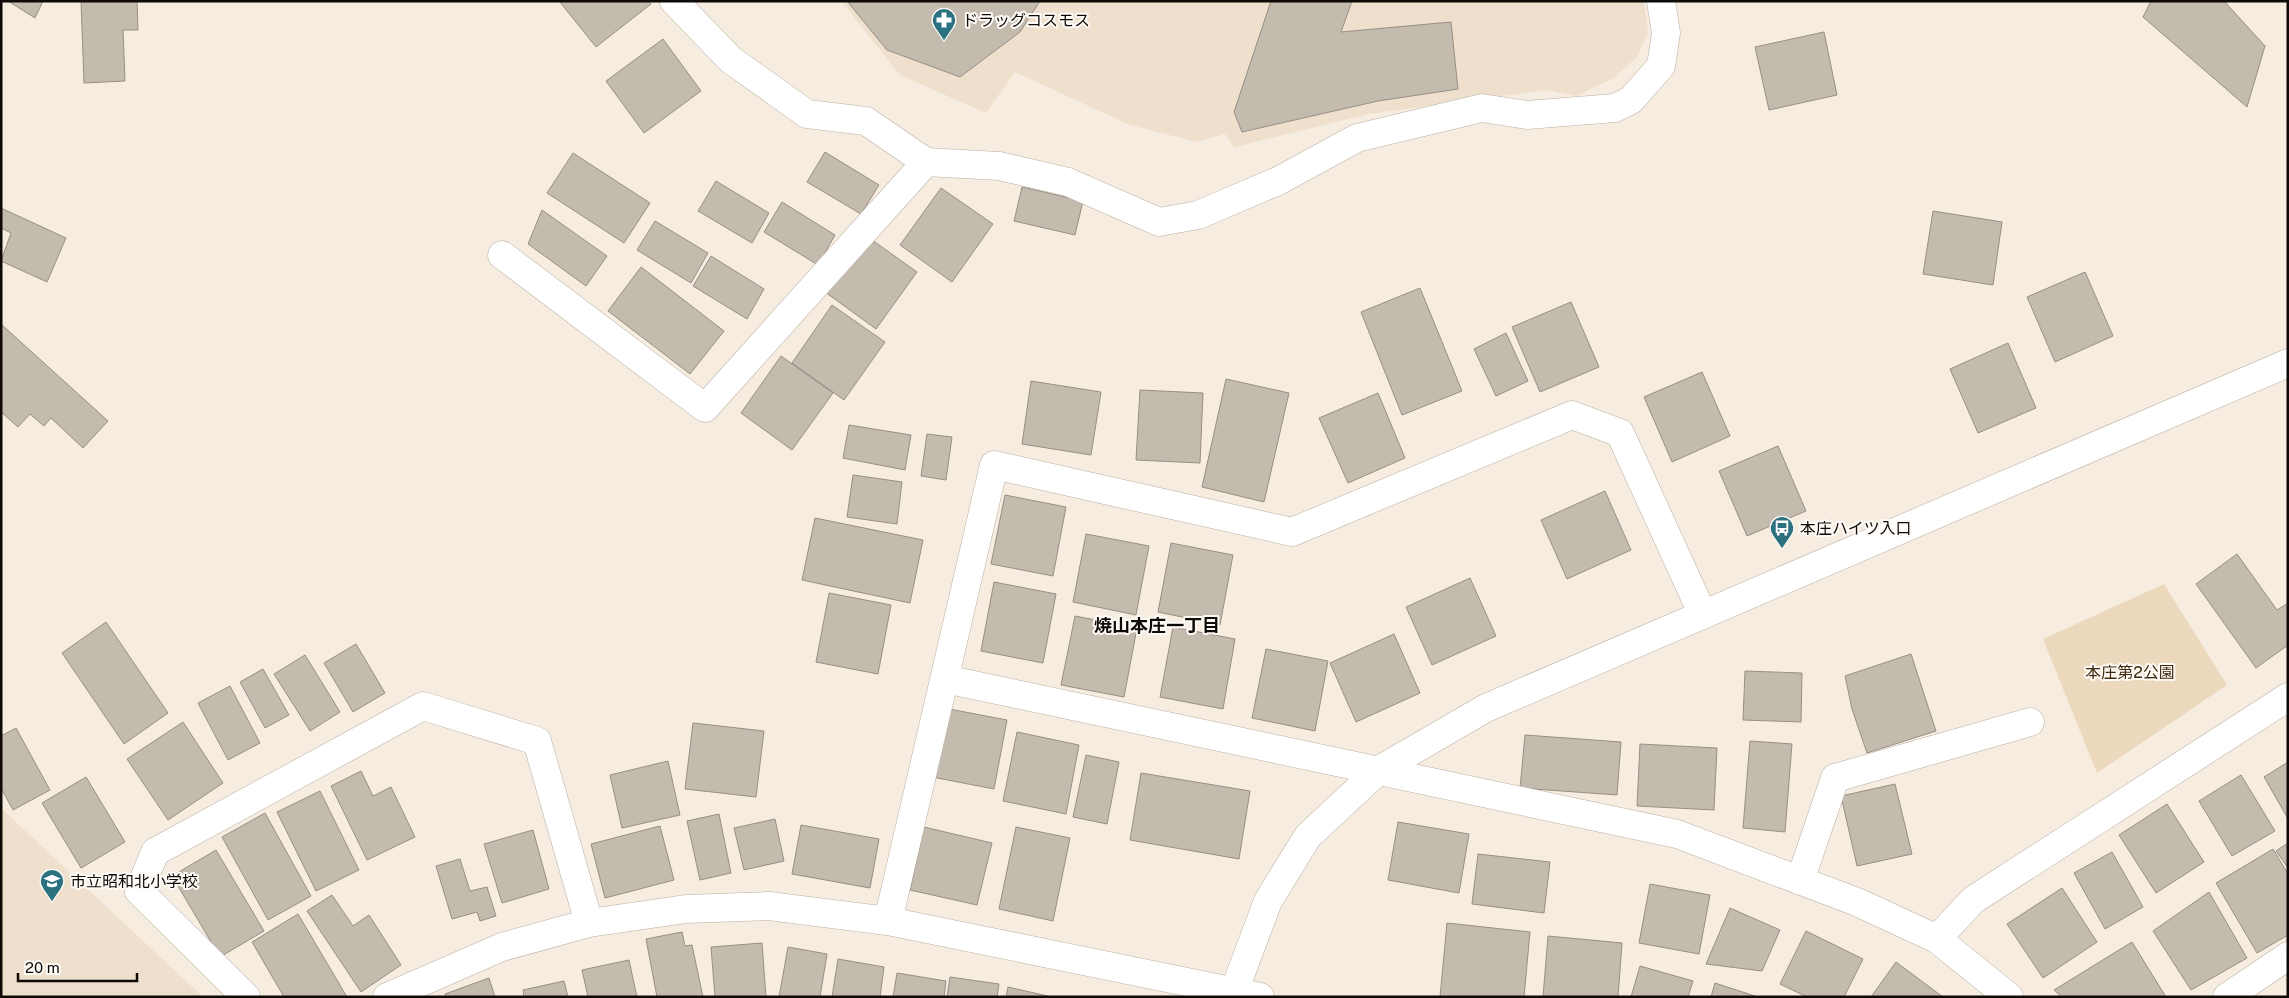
<svg xmlns="http://www.w3.org/2000/svg" width="2289" height="998" viewBox="0 0 2289 998" font-family="'Public Sans','Noto Sans JP',sans-serif">
	<rect width="100%" height="100%" fill="#f6ecdf"/>
	<path fill="#eee0cd" d="M841,1H1644L1648,33L1637,57L1614,78L1576,96L1547,90L1369,114L1234,147L1225,134L1197,142L1130,125L1015,72L986,113L900,75Z
		M1,808L203,997H1Z"/>
	<path fill="#ecd9bd" d="M2164,584L2227,685L2097,773L2043,639Z"/>
	<path fill="#c4bbaf" stroke="#988f84" d="M8,1H43L35,18Z
		M81,1H137L138,30H123L125,81L84,83Z
		M559,1H648L651,4L596,47Z
		M847,1H1040L1020,32L960,77L887,50Z
		M1271,1H1352L1341,32L1451,22L1458,89L1378,101L1242,132L1234,112Z
		M2151,1H2224L2265,46L2247,107L2143,17Z
		M1824,32L1837,95L1769,110L1755,47Z
		M663,39L701,91L644,133L606,81Z
		M825,152L879,185L861,214L807,182Z
		M573,153L650,203L624,243L547,193Z
		M716,181L769,213L752,243L698,211Z
		M1022,187L1083,201L1075,235L1014,221Z
		M941,188L993,224L952,282L900,245Z
		M782,202L835,235L818,265L764,232Z
		M1,208L66,238L47,282L1,261L11,233L1,228Z
		M542,210L607,256L586,286L528,244Z
		M1933,211L2002,222L1993,285L1923,274Z
		M655,221L708,253L691,283L637,250Z
		M865,235L917,272L876,329L825,292Z
		M711,256L764,289L747,319L693,286Z
		M641,267L724,331L690,374L608,311Z
		M2085,272L2113,336L2055,362L2027,297Z
		M1420,288L1462,391L1402,415L1361,312Z
		M1571,302L1599,367L1540,392L1512,327Z
		M832,305L885,342L844,400L792,363Z
		M1,324L108,421L83,448L51,418L44,426L30,414L18,427L1,412Z
		M1506,333L1528,381L1496,396L1474,349Z
		M2008,343L2036,408L1978,433L1950,369Z
		M781,356L833,393L792,450L741,413Z
		M1702,372L1730,436L1672,462L1644,397Z
		M1226,379L1289,393L1264,502L1202,487Z
		M1031,381L1101,392L1091,455L1022,444Z
		M1140,390L1203,393L1200,463L1136,460Z
		M1378,393L1405,458L1348,483L1319,418Z
		M849,425L911,435L905,470L843,458Z
		M927,434L952,437L946,480L921,476Z
		M1778,446L1806,511L1747,536L1719,471Z
		M853,475L902,482L897,524L847,517Z
		M1605,491L1631,550L1567,579L1541,520Z
		M1005,495L1066,507L1053,576L991,564Z
		M815,518L923,540L910,603L802,580Z
		M1086,534L1149,546L1136,615L1073,602Z
		M1171,543L1233,555L1220,625L1158,612Z
		M2237,554L2277,610L2288,603V645L2256,668L2196,584Z
		M1470,578L1496,636L1432,665L1406,607Z
		M994,582L1056,594L1043,663L981,651Z
		M829,593L891,605L878,674L816,662Z
		M1075,616L1137,628L1124,697L1061,685Z
		M106,622L168,713L124,744L62,653Z
		M1173,627L1235,639L1223,709L1160,697Z
		M1394,634L1420,693L1356,722L1330,663Z
		M356,644L385,693L353,712L324,663Z
		M1266,649L1328,661L1315,731L1252,718Z
		M1911,654L1936,731L1867,753L1852,709L1845,676Z
		M305,655L340,712L310,731L274,674Z
		M263,669L289,715L265,728L240,682Z
		M1745,671L1802,673L1801,722L1743,720Z
		M230,686L260,743L228,760L198,703Z
		M944,708L1007,720L994,789L932,777Z
		M183,722L223,783L168,820L127,759Z
		M693,723L764,731L756,797L685,789Z
		M16,728L50,790L13,810L1,788V736Z
		M1017,732L1079,745L1066,814L1003,801Z
		M1525,735L1621,742L1617,795L1520,788Z
		M1750,741L1792,744L1785,832L1743,828Z
		M1640,744L1717,748L1714,810L1637,806Z
		M1086,755L1119,762L1107,824L1073,817Z
		M668,761L680,815L622,828L610,775Z
		M2288,762V816L2287,817L2264,777Z
		M361,771L373,796L391,787L415,837L367,860L331,786Z
		M1141,773L1250,791L1239,859L1130,840Z
		M2241,775L2275,831L2232,856L2199,801Z
		M86,777L125,842L81,868L42,803Z
		M1895,784L1912,854L1857,866L1841,796Z
		M320,791L359,870L316,891L277,812Z
		M2167,804L2204,862L2156,893L2119,835Z
		M265,813L311,896L268,920L222,837Z
		M719,814L731,873L700,880L687,821Z
		M775,819L784,861L744,870L734,828Z
		M1398,822L1469,834L1459,893L1388,880Z
		M801,825L879,839L870,888L792,874Z
		M660,826L674,880L605,898L591,844Z
		M924,827L992,843L977,905L910,890Z
		M1016,827L1070,838L1053,921L999,909Z
		M533,830L549,889L502,903L484,844Z
		M2288,843V868L2276,851Z
		M2273,849L2288,874V935L2257,953L2216,883Z
		M216,850L264,931L220,957L172,876Z
		M2112,852L2143,907L2105,929L2074,873Z
		M1478,854L1550,862L1544,913L1472,904Z
		M460,859L470,891L487,887L496,916L480,921L477,912L452,919L436,866Z
		M1650,884L1710,895L1699,954L1639,943Z
		M2062,888L2097,942L2043,978L2007,924Z
		M2209,892L2247,958L2191,990L2153,931Z
		M332,895L353,926L369,915L401,965L361,992L307,911Z
		M1730,908L1780,930L1762,971L1706,964Z
		M298,914L347,997H284L252,942Z
		M1447,923L1530,932L1524,997H1440Z
		M1806,931L1863,959L1844,997H1807L1780,984Z
		M682,932L685,946L692,945L703,997H657L646,939Z
		M1548,936L1622,943L1618,997H1543Z
		M2132,942L2166,997H2062L2054,990Z
		M762,943L766,997H715L711,947Z
		M788,947L827,954L820,997H779Z
		M838,959L884,967L880,997H832Z
		M629,960L637,997H588L582,970Z
		M1896,962L1943,997H1871Z
		M1640,966L1693,981L1688,997H1631Z
		M897,973L946,981L944,997H893Z
		M950,977L999,984L997,997H947Z
		M489,978L495,997H446L445,994Z
		M564,981L568,997H524L523,990Z
		M1715,983L1758,997H1711Z
		M1008,987L1052,997H1006Z"/>
	<g fill="none" stroke-linecap="round" stroke-linejoin="round">
		<g stroke="#b9b0a4" stroke-width="29">
			<path id="minor" d="M674,1L731,60L807,114L866,121L926,162
				M502,255L705,408L926,162L999,166L1068,182L1159,222L1198,215L1278,181L1357,138L1482,108L1527,115L1615,108L1631,100L1661,66L1666,33L1661,1
				M945,679L1677,834L1857,902L1937,939L2009,997
				M1800,881L1835,778L2030,722
				M888,921L994,465L1292,532L1572,415L1620,433L1703,615
				M1937,939L1973,900L2288,697
				M246,997L139,891L155,852L423,706L537,741L589,923
				M387,997L502,947L589,923L686,909L769,906L888,921L1260,997
				M2227,997L2288,956"/>
		</g>
		<g stroke="#b9b0a4" stroke-width="29">
			<path id="tertiary" d="M1232,997L1268,901L1308,836L1379,770L1486,708L2288,363"/>
		</g>
		<use href="#minor" stroke="#fff" stroke-width="28"/>
		<use href="#tertiary" stroke="#fff" stroke-width="28"/>
	</g>
	<defs>
		<g id="pharmacy-pin" transform="scale(1.25)"><path d="M0 17L-7.5 6A9.5 9.5 0 1 1 7.5 6Z" fill="#2c7180" stroke="#fefaf5"/><path d="M-2-6h4v4h4v4h-4v4h-4v-4h-4v-4h4Z" fill="#fff"/></g>
		<g id="bus-pin" transform="scale(1.25)"><path d="M0 17L-7.5 6A9.5 9.5 0 1 1 7.5 6Z" fill="#2c7180" stroke="#fefaf5"/><path d="M-5-6H5V4H4V6H2V4H-2V6H-4V4H-5ZM-3.5-4V0h7V-4ZM-3.5 1.2v1.5H-2V1.2ZM2 1.2v1.5H3.5V1.2Z" fill="#fff"/></g>
		<g id="school-pin" transform="scale(1.25)"><path d="M0 17L-7.5 6A9.5 9.5 0 1 1 7.5 6Z" fill="#2c7180" stroke="#fefaf5"/><path d="M0-5L7-2L0 1L-7-2ZM-4 1L0 2.5L4 1V4Q0 6-4 4Z" fill="#fff"/></g>
	</defs>
	<g fill-rule="evenodd">
		<use href="#pharmacy-pin" x="944" y="20"/>
		<use href="#bus-pin" x="1782" y="528"/>
		<use href="#school-pin" x="52" y="881"/>
	</g>
	<g text-anchor="middle" dominant-baseline="central" stroke-width="4" stroke-linejoin="round" paint-order="stroke">
		<g font-size="16" fill="#0e0b07" stroke="#fefaf5" text-anchor="start">
			<text x="962" y="20">ドラッグコスモス</text>
			<text x="1800" y="528">本庄ハイツ入口</text>
			<text x="70" y="881">市立昭和北小学校</text>
		</g>
		<g font-size="16" fill="#3d2b0d" stroke="#fefaf5">
			<text x="2130" y="672">本庄第2公園</text>
		</g>
		<g font-size="18" font-weight="bold" fill="#0e0b07" stroke="#fefaf5">
			<text x="1157" y="625">焼山本庄一丁目</text>
		</g>
	</g>
	<rect width="2289" height="998" fill="none" stroke="#0e0b07" stroke-width="5"/>
	<path d="M18 973v8h119v-8" fill="none" stroke="#0e0b07" stroke-width="2.5"/>
	<text x="25" y="973" font-size="15" fill="#0e0b07" stroke="#fefaf5" stroke-width="4" paint-order="stroke">20 m</text>
</svg>
